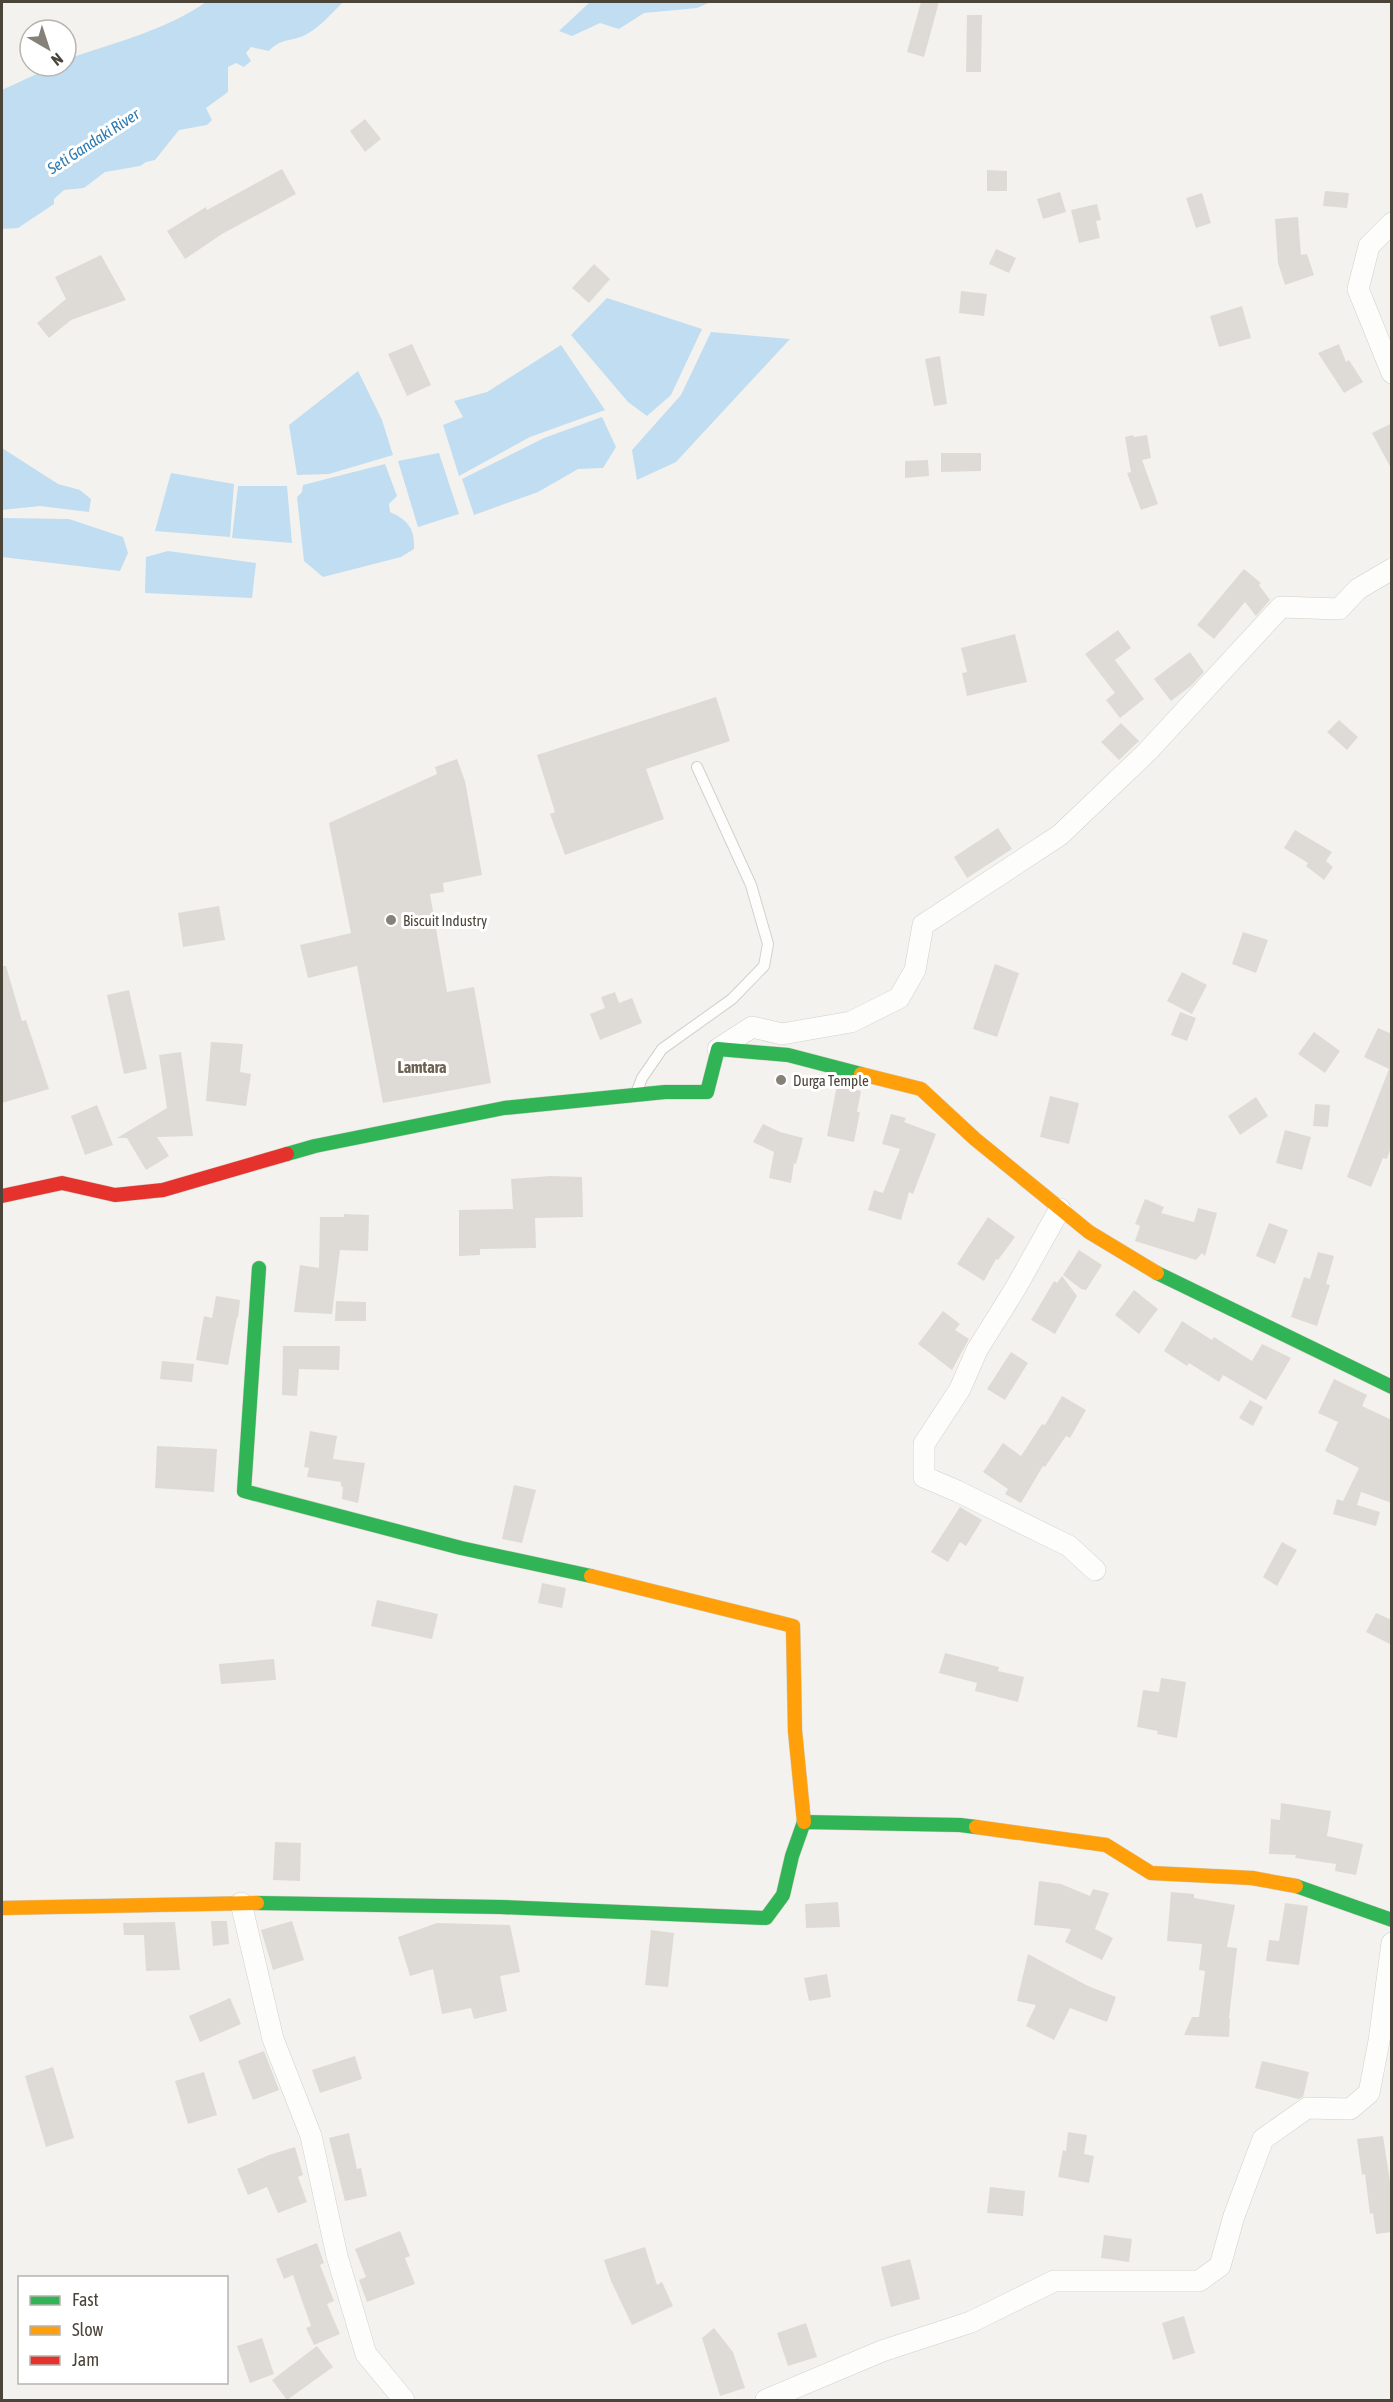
<svg xmlns="http://www.w3.org/2000/svg" width="1393" height="2402" viewBox="0 0 1393 2402" font-family="'Asap Condensed',sans-serif">
	<rect width="100%" height="100%" fill="#f4f2ee"/>
	<path fill="#c0ddf1" d="M206,2H343C332,13 321,26 307,34C293,42 282,37 269,51L251,47L246,53L251,61L244,67L236,63L228,67V92L206,108L212,120L207,125L179,130L155,160L146,162L140,166L105,172L84,188L64,190L54,199V204L18,228L2,229V90L54,66H66V61L76,56C121,41 167,29 206,2Z
		M590,2H711L697,8L644,13L619,29L600,23L572,36L559,31Z
		M607,298L702,329L671,395L647,416L628,402L571,335Z
		M711,332L790,339L676,462L637,480L632,450L681,395Z
		M561,345L605,410L530,437L459,476L443,425L463,417L454,401L487,392Z
		M358,371L382,420L393,455L329,474L297,475L289,425Z
		M602,417L616,447L603,468L578,469L538,492L474,515L462,479L544,438Z
		M2,448L58,484L80,490L91,499L89,512L40,506L2,510Z
		M439,453L459,514L418,527L398,461Z
		M385,464L397,496L389,504L390,512C408,520 415,529 414,549L401,557L323,577L304,561L297,497L302,492L303,485Z
		M171,473L234,484L230,537L155,531Z
		M238,486H287L292,543L232,538Z
		M2,518L69,519L123,537L128,553L120,571L2,557Z
		M168,551L256,563L252,598L145,593L146,557Z"/>
	<path fill="#dedbd6" d="M921,2H939L924,57L907,52Z
		M967,15H982L981,72H966Z
		M365,119L381,139L365,152L350,131Z
		M282,169L296,194L222,234L185,259L167,231L206,207L207,210Z
		M987,170L1007,171V191H987Z
		M1325,191L1349,193L1347,208L1323,206Z
		M1060,192L1066,212L1043,219L1037,199Z
		M1202,193L1211,223L1196,228L1186,198Z
		M1097,204L1101,220L1096,221L1100,238L1079,243L1071,210Z
		M1298,217L1301,255L1307,254L1314,275L1285,285L1278,263L1275,219Z
		M996,249L1016,258L1009,273L989,264Z
		M101,255L126,300L71,320L49,338L37,323L66,299L55,277Z
		M594,264L610,279L589,303L572,288Z
		M961,291L987,294L984,316L959,313Z
		M1242,306L1251,338L1219,347L1210,316Z
		M412,344L431,385L407,396L388,354Z
		M1339,344L1346,362L1349,360L1363,382L1344,393L1318,353Z
		M940,356L947,404L934,406L925,359Z
		M1392,423V470L1372,433Z
		M1133,435L1134,437L1147,435L1151,458L1142,460L1158,504L1141,510L1127,473L1131,472L1125,437Z
		M941,453H981V471L941,472Z
		M928,460L929,476L905,478V461Z
		M1244,569L1261,583L1259,585L1270,600L1256,616L1245,602L1214,639L1197,625Z
		M1118,630L1131,648L1115,660L1144,699L1120,718L1106,700L1115,693L1085,654Z
		M1015,634L1027,682L967,696L962,673L967,672L961,648Z
		M1190,652L1204,672L1192,685L1171,701L1154,679Z
		M716,697L730,741L646,769L664,819L565,855L550,814L555,812L537,755Z
		M1339,720L1358,737L1347,750L1327,732Z
		M1121,723L1139,741L1119,760L1101,742Z
		M457,759L465,781L482,875L443,883L444,892L430,894L447,992L474,987L491,1083L383,1103L357,966L308,978L300,945L351,933L329,823L437,774L435,767Z
		M998,828L1012,849L967,878L954,857Z
		M1295,830L1332,852L1326,861L1333,867L1324,880L1306,866L1308,863L1284,848Z
		M219,906L225,940L183,947L178,913Z
		M1243,932L1268,940L1256,973L1232,964Z
		M995,964L1019,973L997,1037L973,1029Z
		M2,966H6L22,1021L26,1020L49,1089L2,1103Z
		M1182,972L1207,985L1192,1014L1167,1001Z
		M129,990L147,1069L124,1074L107,995Z
		M615,992L619,1003L632,998L642,1023L600,1040L590,1014L605,1008L601,997Z
		M1180,1012L1196,1018L1187,1041L1171,1035Z
		M1378,1028L1392,1034V1144L1387,1159L1383,1158L1371,1187L1347,1177L1389,1069L1364,1057Z
		M1314,1032L1340,1051L1325,1073L1298,1054Z
		M211,1042L243,1044L240,1072L251,1074L246,1106L206,1101Z
		M181,1052L193,1136L157,1137L169,1156L146,1170L127,1138H117L167,1108L159,1055Z
		M792,1074L825,1082V1086L792,1088Z
		M837,1085L861,1091L857,1112H860L854,1142L827,1136Z
		M1050,1096L1079,1103L1069,1144L1040,1137Z
		M1256,1097L1268,1116L1240,1135L1228,1116Z
		M1315,1104L1330,1105L1328,1127L1313,1126Z
		M97,1105L113,1145L85,1155L71,1116Z
		M891,1114L906,1118L904,1122L936,1134L913,1194L909,1192L901,1220L868,1210L874,1190L883,1193L900,1149L882,1144Z
		M763,1124L780,1132L803,1138L796,1164L794,1163L791,1183L769,1178L774,1152L753,1142Z
		M1285,1130L1311,1137L1302,1170L1276,1163Z
		M550,1176L582,1177L583,1217L535,1218L536,1248L480,1249V1255L459,1256V1210L513,1209L511,1179Z
		M1145,1199L1164,1207L1161,1213L1194,1222L1198,1208L1217,1213L1205,1256L1202,1253L1196,1260L1135,1241L1140,1226L1135,1224Z
		M344,1214L369,1215L368,1251L340,1250L332,1314L294,1312L300,1265L319,1268L320,1217H344Z
		M988,1217L1015,1237L998,1260L996,1259L984,1281L957,1264Z
		M1269,1223L1288,1230L1275,1264L1256,1256Z
		M1079,1250L1102,1265L1086,1290L1081,1289L1063,1275Z
		M1318,1252L1334,1256L1326,1284L1330,1285L1317,1326L1291,1317L1304,1277L1310,1279Z
		M1062,1276L1077,1296L1055,1334L1031,1320L1054,1281L1057,1283Z
		M1134,1290L1158,1309L1139,1334L1115,1315Z
		M216,1296L240,1300L238,1318L237,1317L228,1365L196,1360L204,1316L212,1318Z
		M336,1301L366,1302V1321H335Z
		M943,1311L960,1324L955,1330L969,1339L952,1370L918,1344Z
		M1182,1321L1212,1340L1214,1337L1252,1361L1262,1344L1291,1358L1266,1400L1223,1375L1219,1382L1189,1363L1187,1366L1164,1351Z
		M283,1346H340L339,1370L299,1369L297,1396L282,1395Z
		M1011,1352L1028,1363L1005,1400L987,1389Z
		M162,1361L194,1364L192,1382L160,1379Z
		M1334,1379L1367,1395L1362,1406L1392,1420V1503L1361,1492L1357,1505L1380,1512L1376,1526L1333,1514L1337,1499L1343,1501L1359,1468L1325,1451L1338,1422L1318,1413Z
		M1062,1396L1086,1410L1070,1438L1066,1436L1045,1467L1043,1466L1021,1503L1005,1494L1008,1489L983,1472L1003,1443L1021,1456L1042,1424L1045,1425Z
		M1250,1400L1263,1407L1253,1426L1239,1418Z
		M310,1431L337,1436L333,1459L365,1463L358,1503L342,1499L343,1487L341,1486V1482L307,1477L309,1468L304,1467Z
		M157,1446L217,1449L214,1492L155,1488Z
		M514,1485L536,1490L522,1543L502,1539Z
		M960,1507L982,1520L966,1546L960,1542L948,1562L931,1552Z
		M1282,1542L1297,1550L1277,1586L1263,1577Z
		M542,1583L566,1588L562,1608L538,1603Z
		M377,1600L438,1614L432,1639L371,1626Z
		M1376,1613L1392,1620V1645L1366,1632Z
		M945,1653L999,1667L998,1671L1024,1677L1018,1702L975,1691L977,1683L939,1673Z
		M274,1659L276,1680L221,1684L219,1664Z
		M1161,1678L1186,1682L1177,1738L1157,1734L1158,1731L1137,1727L1143,1690L1159,1692Z
		M1281,1803L1331,1811L1327,1836L1363,1844L1356,1875L1335,1871L1336,1864L1295,1858L1296,1855L1269,1854L1271,1819L1280,1820Z
		M275,1842L301,1843L300,1881L273,1880Z
		M1039,1881L1061,1884L1090,1896L1093,1889L1109,1893L1095,1929L1113,1938L1102,1960L1065,1942L1071,1929L1034,1925Z
		M1171,1892L1194,1894V1898L1235,1905L1227,1947L1237,1948L1229,2018L1230,2019L1229,2037L1184,2035L1192,2017H1199L1205,1971L1199,1970L1202,1944L1167,1941Z
		M838,1902L840,1927L806,1928L805,1904Z
		M1285,1903L1308,1906L1299,1965L1266,1961L1269,1940L1279,1941Z
		M211,1921H227L229,1944L213,1946Z
		M292,1921L304,1960L273,1970L261,1930Z
		M175,1922L180,1970L146,1971L144,1935H124L123,1923Z
		M437,1923L510,1925L520,1972L500,1976L507,2011L474,2019L471,2008L442,2014L433,1969L410,1976L398,1937Z
		M651,1930L674,1933L668,1987L645,1985Z
		M1028,1954L1088,1986L1116,1997L1107,2022L1070,2008L1054,2040L1026,2026L1036,2005L1017,2001Z
		M827,1974L831,1997L809,2001L804,1978Z
		M230,1998L241,2024L200,2042L189,2016Z
		M264,2051L279,2090L253,2100L238,2061Z
		M355,2056L362,2079L320,2093L312,2070Z
		M1262,2061L1309,2072L1303,2097L1298,2099L1255,2088Z
		M53,2067L74,2138L46,2147L25,2076Z
		M204,2072L217,2115L188,2124L175,2081Z
		M1068,2132L1087,2135L1084,2154L1094,2156L1089,2183L1058,2177L1063,2150L1066,2151Z
		M349,2133L357,2169L361,2168L367,2196L345,2201L329,2138Z
		M1383,2136L1392,2195V2232L1376,2234L1373,2213L1370,2214L1365,2174L1362,2175L1357,2139Z
		M295,2147L303,2175L298,2177L307,2202L278,2213L267,2187L248,2195L237,2169L269,2155Z
		M990,2187L1025,2191L1023,2216L987,2213Z
		M400,2231L410,2256L405,2258L415,2284L367,2302L359,2280L366,2277L355,2249Z
		M1104,2235L1132,2239L1129,2262L1101,2258Z
		M317,2243L324,2263L320,2265L334,2301L327,2304L340,2334L314,2345L306,2328L311,2326L293,2275L284,2279L276,2259Z
		M645,2247L657,2285L662,2282L673,2306L632,2325L611,2281L604,2260Z
		M910,2259L920,2299L891,2307L881,2267Z
		M1184,2316L1195,2353L1173,2360L1162,2323Z
		M806,2323L817,2357L788,2366L777,2333Z
		M714,2328L733,2352L745,2388L720,2396L702,2338Z
		M262,2338L274,2374L250,2383L237,2346Z
		M317,2346L333,2367L287,2400L272,2380Z"/>
	<g fill="none" stroke-linecap="round" stroke-linejoin="round">
		<g stroke="#d2d0cb" stroke-width="12">
			<path id="lane" d="M637,1091L642,1078L662,1049L732,999L764,966L768,944L751,885L697,767"/>
		</g>
		<g stroke="#d2d0cb" stroke-width="22">
			<path id="street" d="M1392,223L1369,246L1358,289L1392,373
				M718,1049L752,1027L782,1034L851,1022L899,998L915,970L923,925L1060,835L1147,752L1281,607L1339,609L1358,589L1392,569
				M1060,1209L1015,1289L977,1350L960,1389L924,1444V1477L957,1491L1069,1546L1095,1570
				M241,1903L273,2039L311,2136L337,2256L366,2354L404,2400
				M766,2400L882,2351L971,2322L1054,2281H1199L1220,2266L1234,2216L1263,2139L1307,2108L1350,2109L1369,2093L1379,2041L1392,1943"/>
		</g>
		<g stroke="#d3cfc5" stroke-width="15">
			<path id="fast" d="M287,1154L315,1146L504,1108L665,1092H707L718,1049L788,1055L861,1074
				M259,1268L244,1491L461,1548L591,1576
				M1157,1273L1392,1387
				M1296,1886L1392,1920
				M257,1903L501,1907L766,1918L783,1895L792,1856L804,1822L960,1825L976,1827"/>
		</g>
		<g stroke="#d3cfc5" stroke-width="15">
			<path id="slow" d="M861,1074L921,1089L975,1139L1089,1232L1157,1273
				M591,1576L793,1626L795,1731L804,1822
				M976,1827L1106,1845L1151,1873L1252,1878L1296,1886
				M2,1908L257,1903"/>
		</g>
		<g stroke="#d3cfc5" stroke-width="15">
			<path id="jam" d="M2,1196L62,1183L115,1195L163,1190L287,1154"/>
		</g>
		<use href="#lane" stroke="#fdfdfc" stroke-width="10"/>
		<use href="#street" stroke="#fdfdfc" stroke-width="21"/>
		<use href="#fast" stroke="#30b455" stroke-width="14"/>
		<use href="#slow" stroke="#ff9f0a" stroke-width="14"/>
		<use href="#jam" stroke="#e5322d" stroke-width="14"/>
	</g>
	<g fill="#868178" stroke="#fff" stroke-width="2">
		<circle cx="391" cy="920" r="6"/>
		<circle cx="781" cy="1080" r="6"/>
	</g>
	<g text-anchor="middle" dominant-baseline="central" stroke-width="6" stroke-linejoin="round" paint-order="stroke">
		<g font-size="15" fill="#4b4439" stroke="#fff" text-anchor="start">
			<text x="403" y="920">Biscuit Industry</text>
			<text x="793" y="1080">Durga Temple</text>
		</g>
		<g font-size="16" font-style="italic" fill="#2e7ab2" stroke="#fff">
			<text transform="translate(93 141) rotate(-33)">Seti Gandaki River</text>
		</g>
		<g font-size="16" font-weight="bold" fill="#6e6250" stroke="#fff">
			<text x="422" y="1067">Lamtara</text>
		</g>
	</g>
	<rect width="1393" height="2402" fill="none" stroke="#4b4439" stroke-width="6"/>
	<rect x="18" y="2276" width="210" height="108" fill="#ffffff" stroke="#b7b4b0" stroke-width="1.5"/>
	<rect x="30" y="2296" width="30" height="9" fill="#30b455" stroke="#b7b4b0" stroke-width="1.5"/>
	<text x="72" y="2306" font-size="18" fill="#4b4439">Fast</text>
	<rect x="30" y="2326" width="30" height="9" fill="#ff9f0a" stroke="#b7b4b0" stroke-width="1.5"/>
	<text x="72" y="2336" font-size="18" fill="#4b4439">Slow</text>
	<rect x="30" y="2356" width="30" height="9" fill="#e5322d" stroke="#b7b4b0" stroke-width="1.5"/>
	<text x="72" y="2366" font-size="18" fill="#4b4439">Jam</text>
	<g transform="translate(48 48) rotate(141)"><circle r="28" fill="#ffffff" stroke="#b7b4b0" stroke-width="1.5"/>
	<path d="M0-4.5L10 22L0 15L-10 22Z" fill="#868178"/>
	<text y="-9" font-size="16" font-weight="bold" text-anchor="middle" fill="#4b4439">N</text>
	</g>
</svg>
